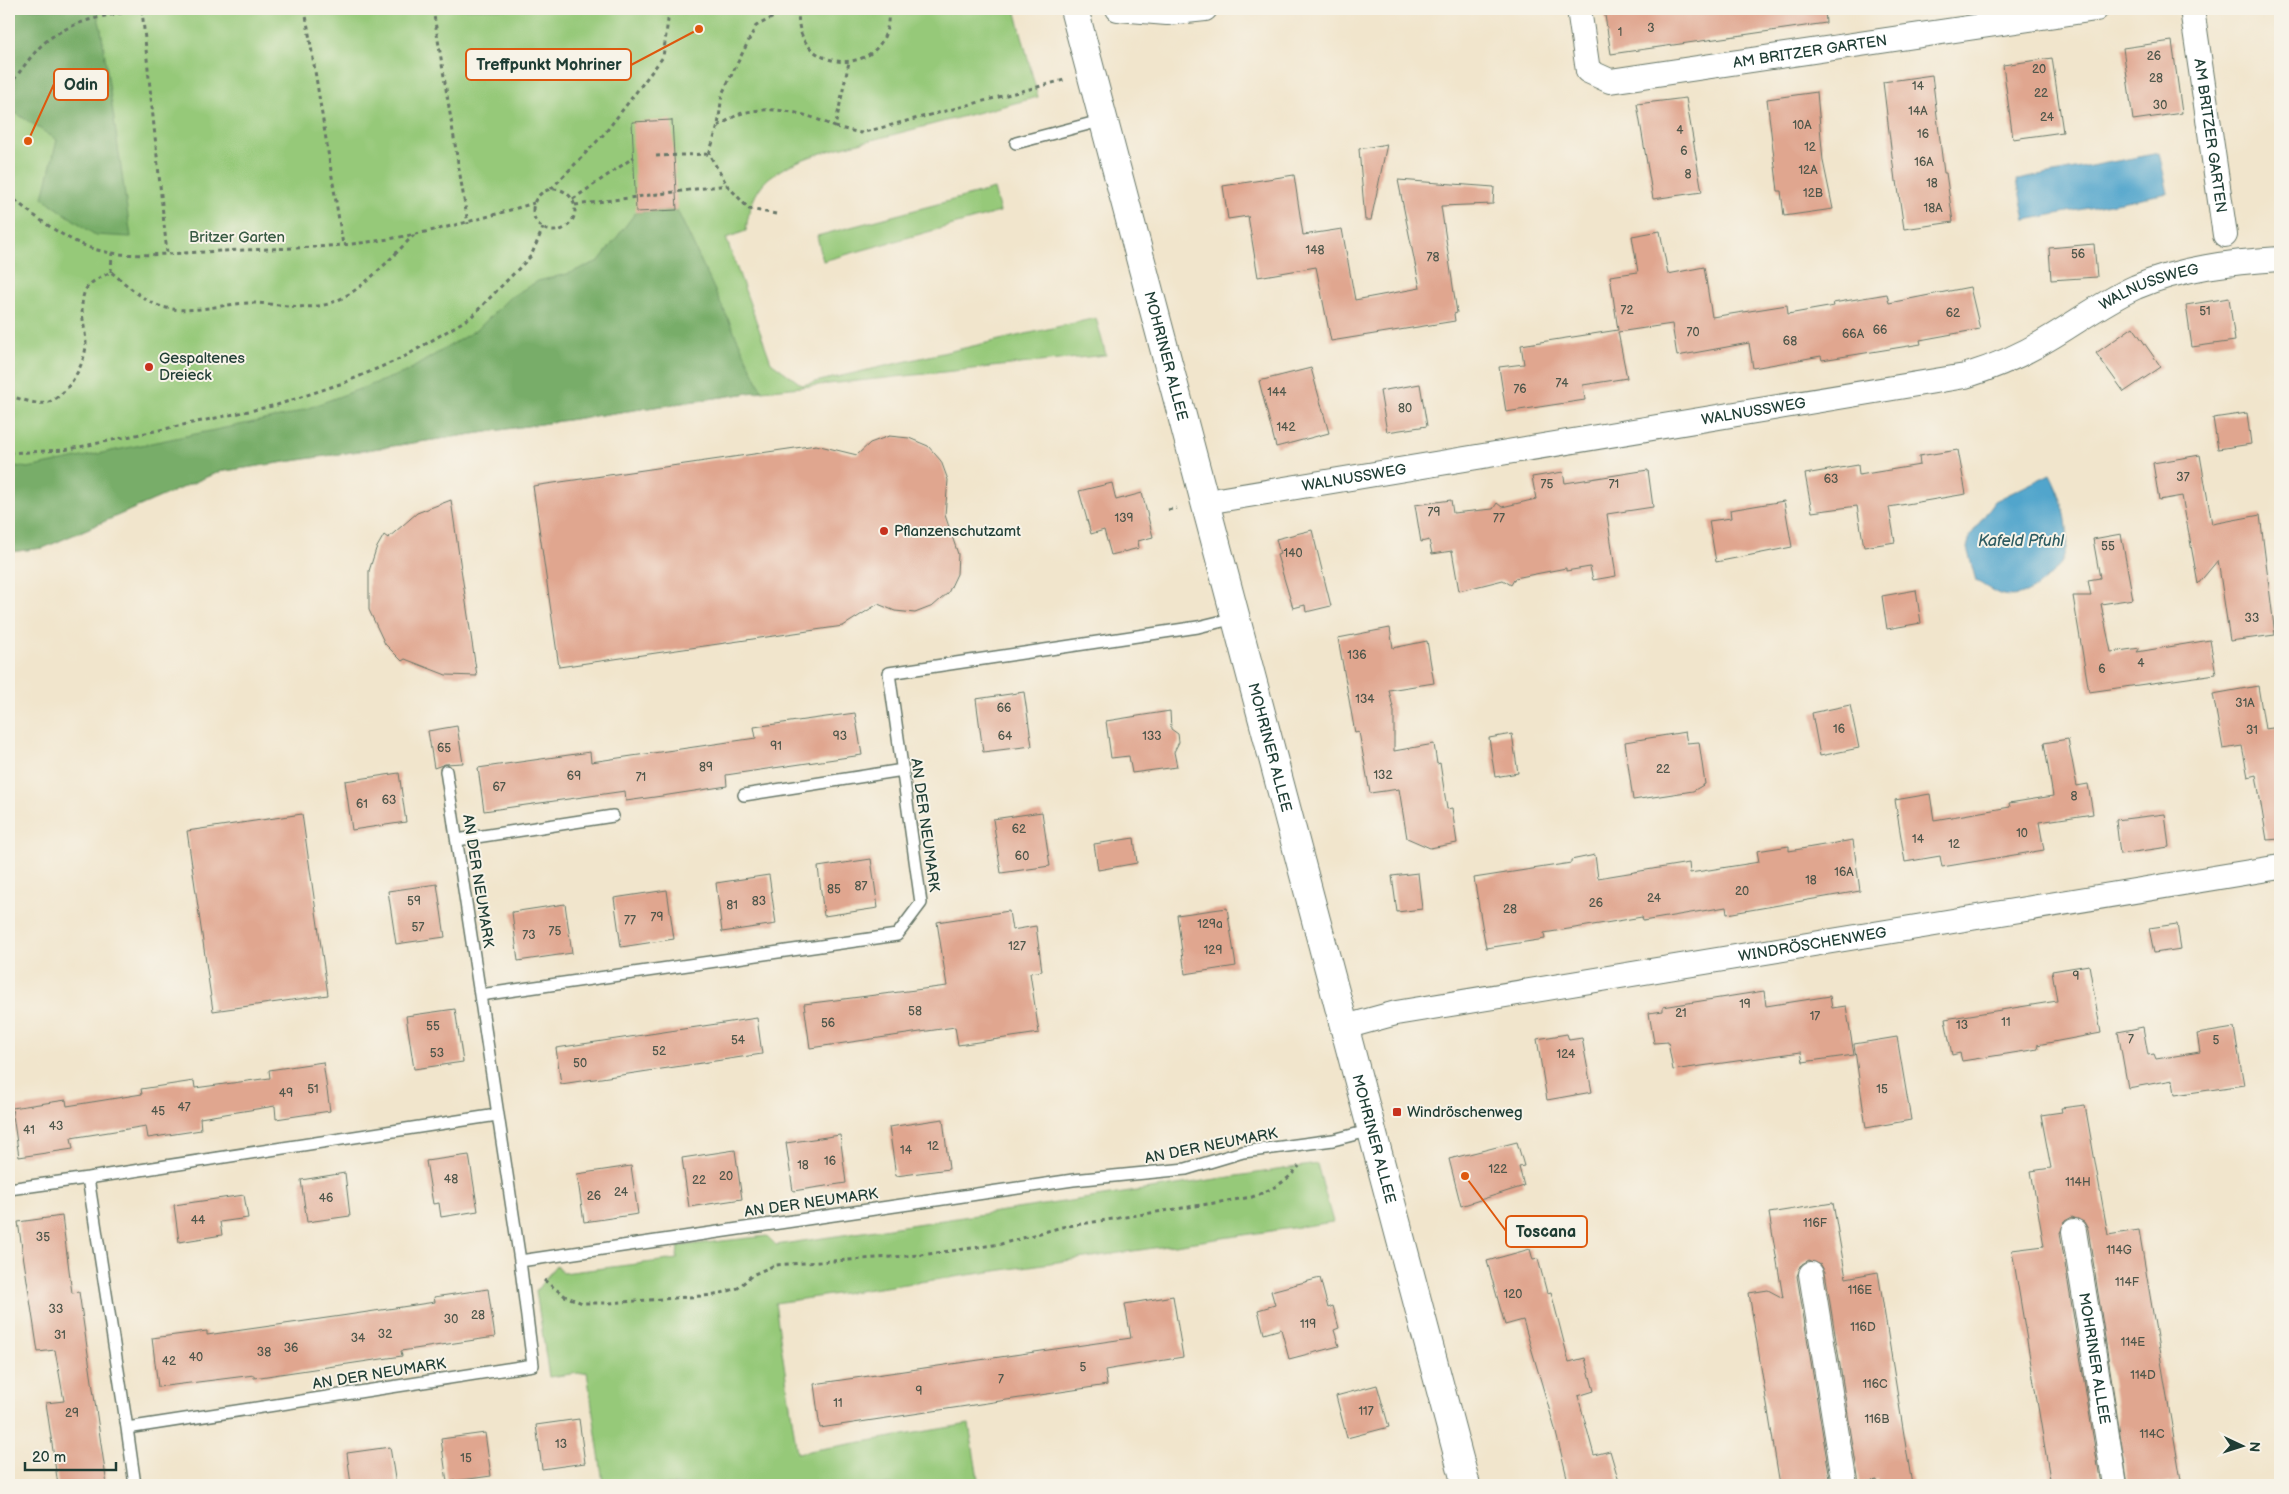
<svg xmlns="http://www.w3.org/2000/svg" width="2289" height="1494" viewBox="0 0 2289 1494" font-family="'Balsamiq Sans',sans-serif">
	<rect width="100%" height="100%" fill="#f7f3e8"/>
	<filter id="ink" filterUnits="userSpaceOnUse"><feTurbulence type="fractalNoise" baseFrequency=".02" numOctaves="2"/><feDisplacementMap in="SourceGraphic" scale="10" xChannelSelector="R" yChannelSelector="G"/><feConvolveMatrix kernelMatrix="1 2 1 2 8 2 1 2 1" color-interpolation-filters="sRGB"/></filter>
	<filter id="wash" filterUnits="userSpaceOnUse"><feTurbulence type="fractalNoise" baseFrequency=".0096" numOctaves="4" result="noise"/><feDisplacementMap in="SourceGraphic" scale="20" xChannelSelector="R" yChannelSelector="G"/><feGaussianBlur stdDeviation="1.12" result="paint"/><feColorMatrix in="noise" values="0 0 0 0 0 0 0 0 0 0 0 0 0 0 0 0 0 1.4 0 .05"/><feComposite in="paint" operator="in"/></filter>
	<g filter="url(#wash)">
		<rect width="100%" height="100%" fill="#f1e5cc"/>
		<path fill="#96c979" stroke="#5a8356" d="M9,9H1015L1038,97C987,110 935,124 884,137C848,146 799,155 770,177C754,190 748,212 746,231L726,238L771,362L802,385L1096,318L1106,355L762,391L218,472L43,548L9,552Z
			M994,189L1000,212L823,261L817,236Z
			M1317,1164L1333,1222L775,1303L797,1453L969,1424L979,1485H582L603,1482L587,1372L549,1377L536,1291L556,1265L563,1273L677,1259L678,1246L767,1236L776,1245Z"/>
		<path fill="#78ad69" stroke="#4c754e" d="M9,9H96L101,29L131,237L95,235L43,198L57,140L16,113L9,121Z
			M677,210L762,391L218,472L43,548L9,552V465L28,468L289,415L406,372L479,328L509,298L538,281L567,274L599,261L636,212Z"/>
		<path fill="#51a5cc" stroke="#387180" d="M2159,153L2168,193L2025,220L2017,180Z
			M2050,474C2064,501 2077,542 2057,569C2052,575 2044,580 2039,585C2030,593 2016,598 2003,595C1994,593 1984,585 1976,581L1967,548L1970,536L1995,501Z"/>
		<g id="blocks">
			<path fill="#e0a68f" d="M1604,9H1825L1826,23L1611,54Z
				M2172,41L2182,113L2133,120L2123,48Z
				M2052,58L2063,132L2013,139L2003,65Z
				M1932,75L1944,173H1946L1953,222L1904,229L1897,181H1895L1883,82Z
				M1817,92L1823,161L1833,209L1784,216L1781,191H1778L1767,99Z
				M1686,98L1702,192L1653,199L1637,104Z
				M672,120L677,210L636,212L632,122Z
				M1387,144L1371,220H1365L1359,149Z
				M1294,175L1303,235L1342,229L1355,300L1420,288L1398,180L1494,187L1493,204L1441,206L1457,313L1454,314L1455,321L1331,341L1316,267L1258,277L1248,216L1228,219L1223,186Z
				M1660,231L1668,274L1704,267L1712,317L1787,305L1788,314L1834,306L1833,303L1887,294L1889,303L1970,287L1980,329L1920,340L1921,344L1896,348L1822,360L1821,356L1753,368L1749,343L1677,356L1672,324L1618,332L1627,378L1583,385L1585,400L1506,412L1499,367L1524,364L1521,345L1618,330L1610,276L1638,272L1632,236Z
				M2094,244L2097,277L2051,280L2049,248Z
				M2229,298L2235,341L2192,347L2186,305Z
				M2133,327L2161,367L2124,392L2096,353Z
				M1311,368L1329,433L1276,447L1259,381Z
				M1420,384L1427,426L1387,432L1380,391Z
				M2247,413L2251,444L2218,449L2213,418Z
				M889,436L909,438L928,446L941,461L948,480L945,515L958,554L957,574L948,593L933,606L915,613L895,611L878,604L843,626L559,667L533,486L816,445L857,455L870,443Z
				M1958,450L1966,494L1889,507L1895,542L1864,547L1857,506L1812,512L1805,474L1858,465L1859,475L1920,465L1919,456Z
				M2200,455L2212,524L2260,515L2275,635L2230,641L2218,560L2198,584L2182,496L2159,500L2153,463Z
				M1648,470L1653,507L1607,514L1616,576L1593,580L1590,567L1566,571V568L1515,578L1511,585L1503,580L1459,591L1452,551L1432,554L1429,540L1421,542L1415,505L1451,500L1453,513L1493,509L1497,503L1502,507L1536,499L1532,477L1563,472L1565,483Z
				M1112,483L1116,500L1142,493L1153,537L1138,541L1139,548L1111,555L1104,530L1091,534L1079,491Z
				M451,500L460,562L477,676L446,675L405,659L402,661L385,644L369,610V571L376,549L384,535L388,538L417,513Z
				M1784,501L1792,547L1716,562L1709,521L1731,518L1730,510Z
				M1312,530L1331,606L1306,612L1305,605L1293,608L1277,555L1280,554L1276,539Z
				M2121,534L2133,599L2101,604L2111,652L2140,648L2137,652L2210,640L2216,674L2089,692L2073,596H2091L2088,580L2100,578L2093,539Z
				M1916,590L1921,623L1887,629L1882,596Z
				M1390,628L1393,648L1427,641L1434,683L1389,690L1394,712V751L1434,744L1437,764L1440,763L1447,809L1452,808L1457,843L1430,848L1407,838L1399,789L1370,793L1359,732L1355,733L1338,638Z
				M2258,686L2265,729L2280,727V839L2267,840L2256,775L2248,777L2242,746L2223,749L2213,694Z
				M1024,692L1032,746L983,752L976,699Z
				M1850,705L1859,748L1820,756L1812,713Z
				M1170,711L1171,729L1178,734L1179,742L1174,752L1177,767L1132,773L1129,756L1111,758L1106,721Z
				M855,713L862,755L726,775L727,786L662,796L626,801L625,791L484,811L478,768L590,752L591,762L756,738L754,727Z
				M457,726L463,763L445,764L434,768L428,731Z
				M1685,732L1687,743L1699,742L1705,784L1693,791L1633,800L1625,742Z
				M1512,734L1518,773L1495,777L1489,738Z
				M2068,739L2077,786L2088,784L2093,814L2039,822L2044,850L1942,867L1940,856L1905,862L1895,800L1930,794L1934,820L2010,807L2009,803L2053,796L2044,743Z
				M399,773L406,822L352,830L345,781Z
				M1042,812L1050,866L1001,873L993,819Z
				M302,814L328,995L213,1011L187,831Z
				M2165,814L2169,847L2120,854L2116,820Z
				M1134,838L1137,863L1098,870L1094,844Z
				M1853,840L1860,891L1727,914L1726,907L1643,921L1642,917L1544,933L1545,939L1486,948L1474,878L1571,863V860L1595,855L1598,878L1689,863L1690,873L1759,862L1757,851L1789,846V851Z
				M871,859L878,908L824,916L818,867Z
				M1418,873L1422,909L1397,912L1392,876Z
				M769,875L776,924L722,932L716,883Z
				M437,884L445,937L396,944L388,891Z
				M667,890L674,939L621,947L614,898Z
				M565,904L572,953L518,961L512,912Z
				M1227,908L1236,966L1185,974L1177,915Z
				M1009,911L1012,930L1036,926L1042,971L1030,973L1039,1033L958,1045L955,1027L810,1048L804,1004L947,986L937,922Z
				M2177,924L2181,949L2154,953L2149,928Z
				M2089,965L2101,1033L2037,1045L2038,1049L1962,1061L1960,1053L1952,1055L1945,1019L2057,1001L2052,971Z
				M1764,991L1766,1006L1830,996L1832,1008L1846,1006L1854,1055L1803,1062L1801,1052L1673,1070L1668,1042L1654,1043L1649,1013L1663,1011V1007Z
				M455,1009L463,1062L414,1069L406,1016Z
				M757,1018L762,1054L561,1084L556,1048Z
				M2143,1027L2148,1055L2154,1054L2156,1059L2200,1052L2197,1034L2234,1028L2244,1085L2175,1095L2173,1080L2128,1088L2118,1032Z
				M1567,1034L1569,1040L1582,1038L1592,1092L1547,1100L1537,1039Z
				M1897,1037L1911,1120L1866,1128L1854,1044Z
				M323,1062L330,1111L276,1119L275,1106L200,1118L201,1130L148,1138L146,1126L71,1138L73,1149L19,1157L12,1108L66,1100L67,1106L142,1094L141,1089L194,1081L195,1088L270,1078L269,1070Z
				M2085,1105L2108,1235L2139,1230L2181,1480L2150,1485H2128L2088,1229L2084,1222L2072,1217L2065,1221L2060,1233L2101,1485H2051L2012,1250L2044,1246L2031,1171L2051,1168L2041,1115L2062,1112L2061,1108Z
				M943,1119L949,1169L896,1176L889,1127Z
				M840,1135L846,1183L793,1191L786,1143Z
				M1517,1142L1524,1166L1519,1167L1524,1186L1461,1206L1449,1159Z
				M735,1150L742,1199L689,1207L682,1158Z
				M469,1155L478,1211L441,1217L439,1203L433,1204L426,1161Z
				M631,1166L638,1214L584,1222L577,1174Z
				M345,1173L350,1216L307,1222L301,1180Z
				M244,1195L248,1218L220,1222L222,1235L179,1242L174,1205Z
				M1833,1203L1846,1278L1878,1272L1912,1485H1878L1877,1480L1859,1483L1825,1272L1821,1265L1809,1260L1802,1264L1797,1276L1831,1485H1780L1749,1293L1768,1290L1783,1298L1769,1213Z
				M62,1216L72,1293L79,1292L107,1485H58L46,1403L64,1401L55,1350L38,1352L18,1222Z
				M1530,1249L1533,1260L1538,1259L1547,1293L1551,1292L1569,1362L1585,1358L1594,1391L1578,1396L1594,1455L1610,1451L1620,1485H1569L1555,1429L1523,1320L1505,1325L1487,1261Z
				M1320,1278L1328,1308L1333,1306L1339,1328L1334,1330L1339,1346L1289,1359L1281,1329L1264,1334L1258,1310L1275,1305L1271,1291Z
				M488,1289L495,1337L401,1351L402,1356L280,1374L254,1378V1375L158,1387L152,1338L207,1331V1335L341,1316L435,1302L434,1297Z
				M1173,1296L1183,1357L1105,1370L1107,1385L820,1428L814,1384L1131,1338L1125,1304Z
				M1377,1385L1389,1427L1347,1438L1336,1396Z
				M579,1419L585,1463L542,1469L536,1425Z
				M485,1433L491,1476L447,1482L441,1439Z
				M390,1447L396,1485H351L347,1453Z"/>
		</g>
	</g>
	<g filter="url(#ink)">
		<use href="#blocks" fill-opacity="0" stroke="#687869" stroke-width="1"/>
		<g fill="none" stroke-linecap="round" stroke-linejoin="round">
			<g stroke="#687869" stroke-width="14">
				<path id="service" d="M1016,143L1104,120
					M446,771L480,995L897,935L921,903L889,673L1198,627L1235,618
					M744,795L903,770
					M457,840L613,816
					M480,995L520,1261L533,1365L127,1428L88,1178L497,1115
					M9,1189L88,1178
					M520,1261L1073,1180L1186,1169L1243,1152L1333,1140L1372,1130
					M127,1428L135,1485"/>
			</g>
			<g stroke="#687869" stroke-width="26">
				<g id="minor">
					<path d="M1118,9L1167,13L1205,9"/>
					<path id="s1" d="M1579,9L1588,71L1610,81L2096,9"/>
					<path id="s2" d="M2192,9L2225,235"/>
					<path id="s3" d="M1206,502L1965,376C1994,367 2022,355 2048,339C2077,322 2105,301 2136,287C2181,268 2231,262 2280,259"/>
					<path id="s4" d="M1345,1027L1396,1013L2280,867"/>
					<path id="s5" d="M2074,1231L2115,1485"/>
					<path d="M1811,1274L1845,1485"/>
				</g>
			</g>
			<g stroke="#687869" stroke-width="30">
				<g id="secondary">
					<path id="s6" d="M1074,9L1466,1485"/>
				</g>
			</g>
			<path stroke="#687869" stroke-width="3" stroke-dasharray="4 4" stroke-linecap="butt" d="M305,9L343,245
				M433,9L468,224
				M799,9C790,77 895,81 888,9
				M142,10L167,253
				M9,86C21,71 34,50 49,39C79,17 118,13 154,9
				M718,126C726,122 735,115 743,113C774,105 807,113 835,127L849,62
				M835,127L861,133L1064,80
				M656,156L709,154
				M551,189L605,133L663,57L668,20L665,9
				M533 210a21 21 0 1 1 42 0a21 21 0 1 1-42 0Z
				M9,195C31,214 61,237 88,247C121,260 171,253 205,252C251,249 296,249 342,245C408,239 471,222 534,203
				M573,199L634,157
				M575,205L727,185
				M776,214L749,209L727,185L709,154L718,126L722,94L756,26L789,9
				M111,272L112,253
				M9,396C19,398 35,405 46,403C66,398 85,365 86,345C86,328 77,305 86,289C91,281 103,276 111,272C125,283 140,298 157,305C186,317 222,303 252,303C276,303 305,311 328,304C362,293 389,259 414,235
				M9,453L64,450L89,445L277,405L346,382L404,357L471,317L531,256L543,228
				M1168,510L1177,508
				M544,1280L565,1296L582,1303H609L715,1295L738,1288L752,1275L775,1265L921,1255L1001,1244L1062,1227L1252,1197C1272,1189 1286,1183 1299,1166"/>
			<use href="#service" stroke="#fff" stroke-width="11"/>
			<use href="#minor" stroke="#fff" stroke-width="24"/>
			<use href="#secondary" stroke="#fff" stroke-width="28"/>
		</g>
	</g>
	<g fill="#c8321e" stroke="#f7f3e8" stroke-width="2">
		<circle cx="149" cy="367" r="5"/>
		<circle cx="884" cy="531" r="5"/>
		<rect x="1392" y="1107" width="10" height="10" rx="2.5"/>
	</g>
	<g text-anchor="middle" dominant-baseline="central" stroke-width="4" stroke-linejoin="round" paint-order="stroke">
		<g font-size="12" fill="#4f574b">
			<text x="1651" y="28">3</text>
			<text x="1620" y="32">1</text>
			<text x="2154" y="56">26</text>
			<text x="2039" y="69">20</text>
			<text x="2156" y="78">28</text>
			<text x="1918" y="86">14</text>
			<text x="2041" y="93">22</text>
			<text x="2160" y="105">30</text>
			<text x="1918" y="111">14A</text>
			<text x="2047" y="117">24</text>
			<text x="1802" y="125">10A</text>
			<text x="1680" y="130">4</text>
			<text x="1923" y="134">16</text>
			<text x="1810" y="147">12</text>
			<text x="1684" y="151">6</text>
			<text x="1924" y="162">16A</text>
			<text x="1808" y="170">12A</text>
			<text x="1688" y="174">8</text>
			<text x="1932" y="183">18</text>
			<text x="1813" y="193">12B</text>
			<text x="1933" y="208">18A</text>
			<text x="1315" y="250">148</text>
			<text x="2078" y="254">56</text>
			<text x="1433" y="257">78</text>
			<text x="1627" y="310">72</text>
			<text x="2205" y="311">51</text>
			<text x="1953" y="313">62</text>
			<text x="1880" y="330">66</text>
			<text x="1693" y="332">70</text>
			<text x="1853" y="334">66A</text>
			<text x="1790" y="341">68</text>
			<text x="1562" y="383">74</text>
			<text x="1520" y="389">76</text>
			<text x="1277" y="392">144</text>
			<text x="1405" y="408">80</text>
			<text x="1286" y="427">142</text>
			<text x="2183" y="477">37</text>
			<text x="1831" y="479">63</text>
			<text x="1547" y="484">75</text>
			<text x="1614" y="484">71</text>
			<text x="1434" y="512">79</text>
			<text x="1124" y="518">139</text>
			<text x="1499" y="518">77</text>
			<text x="2108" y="546">55</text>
			<text x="1293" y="553">140</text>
			<text x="2252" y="618">33</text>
			<text x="1357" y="655">136</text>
			<text x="2141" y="663">4</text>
			<text x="2102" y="669">6</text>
			<text x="1365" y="699">134</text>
			<text x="2245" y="703">31A</text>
			<text x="1004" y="708">66</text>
			<text x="1839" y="729">16</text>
			<text x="2252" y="730">31</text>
			<text x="840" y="736">93</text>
			<text x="1005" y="736">64</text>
			<text x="1152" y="736">133</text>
			<text x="776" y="746">91</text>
			<text x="444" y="748">65</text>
			<text x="706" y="767">89</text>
			<text x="1663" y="769">22</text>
			<text x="1383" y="775">132</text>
			<text x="574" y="776">69</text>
			<text x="641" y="777">71</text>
			<text x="499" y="787">67</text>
			<text x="2074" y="796">8</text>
			<text x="389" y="800">63</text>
			<text x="362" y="804">61</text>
			<text x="1019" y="829">62</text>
			<text x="2022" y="833">10</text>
			<text x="1918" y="839">14</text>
			<text x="1954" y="844">12</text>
			<text x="1022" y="856">60</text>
			<text x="1844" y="872">16A</text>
			<text x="1811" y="880">18</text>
			<text x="861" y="886">87</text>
			<text x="834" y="889">85</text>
			<text x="1742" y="891">20</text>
			<text x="1654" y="898">24</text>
			<text x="414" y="901">59</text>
			<text x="759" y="901">83</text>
			<text x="1596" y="903">26</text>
			<text x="732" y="905">81</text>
			<text x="1510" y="909">28</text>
			<text x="657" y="917">79</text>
			<text x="630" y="920">77</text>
			<text x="1210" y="924">129a</text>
			<text x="418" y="927">57</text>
			<text x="555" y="931">75</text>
			<text x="529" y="935">73</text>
			<text x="1017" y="946">127</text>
			<text x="1213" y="950">129</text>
			<text x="2076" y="976">9</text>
			<text x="1745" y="1004">19</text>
			<text x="915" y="1011">58</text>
			<text x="1681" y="1013">21</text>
			<text x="1815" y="1016">17</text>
			<text x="2006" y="1022">11</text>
			<text x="828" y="1023">56</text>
			<text x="1962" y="1025">13</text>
			<text x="433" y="1026">55</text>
			<text x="2131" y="1039">7</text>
			<text x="738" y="1040">54</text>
			<text x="2216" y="1040">5</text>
			<text x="659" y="1051">52</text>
			<text x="437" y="1053">53</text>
			<text x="1566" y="1054">124</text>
			<text x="580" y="1063">50</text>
			<text x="313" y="1089">51</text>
			<text x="1882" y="1089">15</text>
			<text x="286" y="1093">49</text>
			<text x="184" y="1107">47</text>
			<text x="158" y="1111">45</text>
			<text x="56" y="1126">43</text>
			<text x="29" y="1130">41</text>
			<text x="933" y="1146">12</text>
			<text x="906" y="1150">14</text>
			<text x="830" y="1161">16</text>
			<text x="803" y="1165">18</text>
			<text x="1498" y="1169">122</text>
			<text x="726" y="1176">20</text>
			<text x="451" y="1179">48</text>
			<text x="699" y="1180">22</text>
			<text x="2078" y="1182">114H</text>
			<text x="621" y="1192">24</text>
			<text x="594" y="1196">26</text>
			<text x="326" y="1198">46</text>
			<text x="198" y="1220">44</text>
			<text x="1815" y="1223">116F</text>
			<text x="43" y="1237">35</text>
			<text x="2119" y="1250">114G</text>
			<text x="2127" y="1282">114F</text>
			<text x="1860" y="1290">116E</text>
			<text x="1513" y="1294">120</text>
			<text x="56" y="1309">33</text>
			<text x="478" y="1315">28</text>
			<text x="451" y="1319">30</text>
			<text x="1308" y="1324">119</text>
			<text x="1863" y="1327">116D</text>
			<text x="385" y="1334">32</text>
			<text x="60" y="1335">31</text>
			<text x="358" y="1338">34</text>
			<text x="2133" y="1342">114E</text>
			<text x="291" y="1348">36</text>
			<text x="264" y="1352">38</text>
			<text x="196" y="1357">40</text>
			<text x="169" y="1361">42</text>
			<text x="1083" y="1367">5</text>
			<text x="2143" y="1375">114D</text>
			<text x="1001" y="1379">7</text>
			<text x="1875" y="1384">116C</text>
			<text x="919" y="1391">9</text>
			<text x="838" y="1403">11</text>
			<text x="1366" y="1411">117</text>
			<text x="72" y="1413">29</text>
			<text x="1877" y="1419">116B</text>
			<text x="2152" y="1434">114C</text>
			<text x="561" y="1444">13</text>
			<text x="466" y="1458">15</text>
		</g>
		<g font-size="15" fill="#1f3d34" stroke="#f7f3e8">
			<text stroke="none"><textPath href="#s1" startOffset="289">AM BRITZER GARTEN</textPath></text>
			<text stroke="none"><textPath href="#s2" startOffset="128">AM BRITZER GARTEN</textPath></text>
			<text stroke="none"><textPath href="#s3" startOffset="975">WALNUSSWEG</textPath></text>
			<text stroke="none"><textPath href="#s6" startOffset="359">MOHRINER ALLEE</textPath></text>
			<text stroke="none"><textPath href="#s3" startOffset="555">WALNUSSWEG</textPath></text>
			<text stroke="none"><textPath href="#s3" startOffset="150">WALNUSSWEG</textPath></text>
			<text stroke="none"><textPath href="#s6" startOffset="764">MOHRINER ALLEE</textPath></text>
			<text transform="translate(925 825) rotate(82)">AN DER NEUMARK</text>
			<text transform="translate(478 881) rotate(81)">AN DER NEUMARK</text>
			<text stroke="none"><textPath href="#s4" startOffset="475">WINDRÖSCHENWEG</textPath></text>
			<text stroke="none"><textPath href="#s6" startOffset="1169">MOHRINER ALLEE</textPath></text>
			<text transform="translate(1211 1146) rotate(-11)">AN DER NEUMARK</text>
			<text transform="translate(811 1203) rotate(-8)">AN DER NEUMARK</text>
			<text stroke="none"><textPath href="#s5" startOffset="129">MOHRINER ALLEE</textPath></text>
			<text transform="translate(379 1374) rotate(-9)">AN DER NEUMARK</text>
		</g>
		<g font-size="15" fill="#375942" stroke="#f7f3e8">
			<text x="237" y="237">Britzer Garten</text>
		</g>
		<g font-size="15" fill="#1f3d34" stroke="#f7f3e8" text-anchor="start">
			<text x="159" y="358">Gespaltenes<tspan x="159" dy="17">Dreieck</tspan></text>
			<text x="894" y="531">Pflanzenschutzamt</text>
			<text x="1407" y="1112">Windröschenweg</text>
		</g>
		<g font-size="16" font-style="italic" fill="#2e5c62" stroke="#f7f3e8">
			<text x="2021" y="541">Kafeld Pfuhl</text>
		</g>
	</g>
	<path fill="none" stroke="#de580e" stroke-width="2" d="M699 29L631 65M28 141L54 84M1465 1176L1506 1231"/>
	<g fill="#de580e" stroke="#f7f3e8" stroke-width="2">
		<circle cx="699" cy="29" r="5"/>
		<circle cx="28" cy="141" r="5"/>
		<circle cx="1465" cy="1176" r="5"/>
	</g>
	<g fill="#f7f3e8" stroke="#de580e" stroke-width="2">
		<rect x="466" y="49" width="165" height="31" rx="5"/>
		<rect x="54" y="69" width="54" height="31" rx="5"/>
		<rect x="1506" y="1216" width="81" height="31" rx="5"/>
	</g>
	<g font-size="16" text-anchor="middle" font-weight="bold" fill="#1f3d34">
		<text x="549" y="70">Treffpunkt Mohriner</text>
		<text x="81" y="90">Odin</text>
		<text x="1546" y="1237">Toscana</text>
	</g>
	<rect width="2289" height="1494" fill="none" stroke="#f7f3e8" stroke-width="30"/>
	<g transform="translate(2242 1446) rotate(94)" stroke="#f7f3e8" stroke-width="4" paint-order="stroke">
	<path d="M0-4L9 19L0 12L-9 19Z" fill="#1f3d34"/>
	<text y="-8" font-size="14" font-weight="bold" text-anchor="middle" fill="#1f3d34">N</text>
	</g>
	<path d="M25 1462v8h91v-8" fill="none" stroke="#1f3d34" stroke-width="2.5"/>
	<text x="32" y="1462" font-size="15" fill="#1f3d34" stroke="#f7f3e8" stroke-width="4" paint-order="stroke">20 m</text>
</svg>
